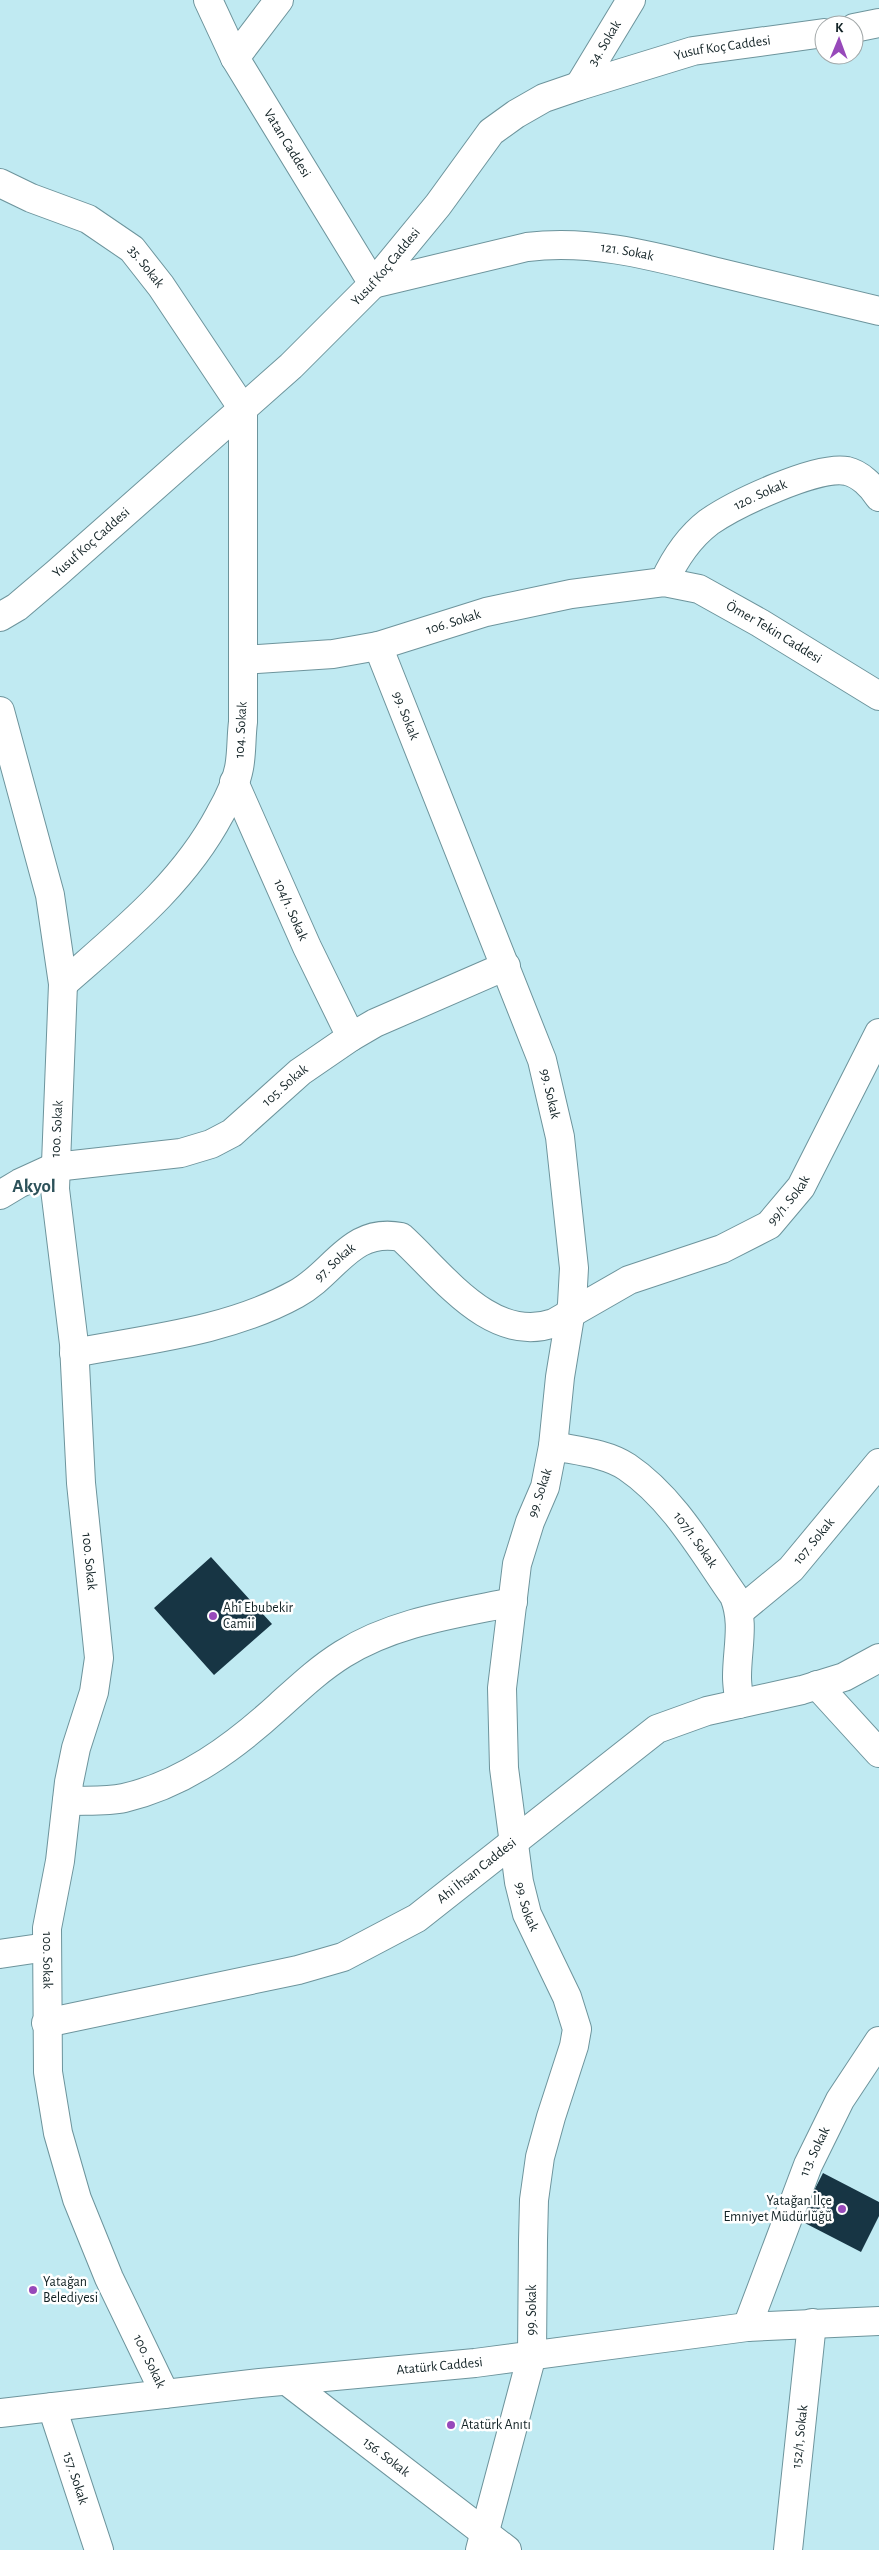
<svg xmlns="http://www.w3.org/2000/svg" width="879" height="2550" viewBox="0 0 879 2550" font-family="'Alegreya Sans',sans-serif">
	<rect width="100%" height="100%" fill="#c0eaf2"/>
	<path fill="#173544" d="M211,1557L272,1624L214,1675L154,1608Z
		M823,2173L879,2202V2216L861,2252L799,2220Z"/>
	<g fill="none" stroke-linecap="round" stroke-linejoin="round">
		<g stroke="#6d949c" stroke-width="30">
			<g id="minor">
				<path id="s1" d="M208,0L235,58L373,284L527,247C592,239 653,256 717,272C771,285 825,298 879,311"/>
				<path d="M854,28L879,23"/>
				<path d="M235,58L279,0"/>
				<path id="s2" d="M579,86L631,0"/>
				<path id="s3" d="M0,183L31,198L88,219L132,249L161,286L243,409V722C241,737 242,753 239,768C236,784 228,800 220,814C183,884 122,932 63,984"/>
				<path id="s4" d="M664,582C675,558 688,538 709,522C735,504 817,465 847,471C860,474 872,486 879,497"/>
				<path id="s5" d="M0,617L17,607L57,573L291,366L373,284L438,205L491,132L516,114L544,98L579,86L693,51L824,33"/>
				<path id="s6" d="M378,646L542,1060L560,1137L574,1268L572,1304L560,1377L553,1446L545,1487L530,1522L517,1564L502,1688L504,1768L519,1882L527,1914L567,1997L577,2029L574,2046L551,2117L540,2157L534,2200L533,2240L532,2355L480,2550"/>
				<path id="s7" d="M243,660L333,654L378,646L486,612L571,594L664,582L699,589L760,623L879,696"/>
				<path id="s8" d="M0,711L50,895L63,984L55,1189L74,1344L81,1483L99,1658L94,1692L76,1748L69,1782L60,1861L47,1928L48,2072L58,2133L77,2199L109,2278L165,2394"/>
				<path id="s9" d="M234,782L307,947L351,1037"/>
				<path id="s10" d="M0,1195L20,1183L55,1167L181,1153L211,1144L232,1133L300,1072L351,1037L375,1023L506,966"/>
				<path id="s11" d="M74,1353C148,1339 229,1331 296,1294C335,1273 350,1227 401,1237C442,1274 491,1345 554,1323L629,1280L722,1249L769,1225L801,1187L879,1033"/>
				<path id="s12" d="M553,1446C577,1451 606,1453 627,1467C673,1498 703,1552 734,1596C745,1623 737,1648 737,1677C737,1686 739,1695 739,1704"/>
				<path id="s13" d="M740,1611L791,1569L879,1463"/>
				<path d="M817,1685L879,1753"/>
				<path d="M67,1801C85,1800 106,1802 124,1798C184,1784 234,1747 279,1706C300,1687 319,1669 343,1654C394,1622 455,1614 513,1602"/>
				<path d="M0,1954L47,1947"/>
				<path id="s14" d="M46,2023L298,1970L343,1957L417,1918L657,1729L707,1711L802,1690L844,1677L879,1658"/>
				<path id="s15" d="M747,2327L808,2165L840,2100L879,2041"/>
				<path id="s16" d="M287,2381L507,2550"/>
				<path id="s17" d="M52,2407L99,2550"/>
				<path id="s18" d="M0,2413L260,2383L475,2363L747,2327L879,2321"/>
				<path id="s19" d="M788,2550L812,2323"/>
			</g>
		</g>
		<use href="#minor" stroke="#fff" stroke-width="28"/>
	</g>
	<g fill="#9749ba" stroke="#fff" stroke-width="2">
		<circle cx="213" cy="1616" r="5"/>
		<circle cx="842" cy="2209" r="5"/>
		<circle cx="33" cy="2290" r="5"/>
		<circle cx="451" cy="2425" r="5"/>
	</g>
	<g text-anchor="middle" dominant-baseline="central" stroke-width="5" stroke-linejoin="round" paint-order="stroke">
		<g font-size="14" fill="#132326" stroke="#fff">
			<text stroke="none"><textPath href="#s2" startOffset="50">34. Sokak</textPath></text>
			<text stroke="none"><textPath href="#s5" startOffset="942">Yusuf Koç Caddesi</textPath></text>
			<text stroke="none"><textPath href="#s1" startOffset="164">Vatan Caddesi</textPath></text>
			<text stroke="none"><textPath href="#s1" startOffset="588">121. Sokak</textPath></text>
			<text stroke="none"><textPath href="#s5" startOffset="522">Yusuf Koç Caddesi</textPath></text>
			<text stroke="none"><textPath href="#s3" startOffset="171">35. Sokak</textPath></text>
			<text stroke="none"><textPath href="#s4" startOffset="134">120. Sokak</textPath></text>
			<text stroke="none"><textPath href="#s5" startOffset="118">Yusuf Koç Caddesi</textPath></text>
			<text stroke="none"><textPath href="#s7" startOffset="215">106. Sokak</textPath></text>
			<text stroke="none"><textPath href="#s7" startOffset="552">Ömer Tekin Caddesi</textPath></text>
			<text stroke="none"><textPath href="#s6" startOffset="75">99. Sokak</textPath></text>
			<text transform="translate(241 730) rotate(-87)">104. Sokak</text>
			<text stroke="none"><textPath href="#s9" startOffset="140">104/1. Sokak</textPath></text>
			<text stroke="none"><textPath href="#s10" startOffset="315">105. Sokak</textPath></text>
			<text stroke="none"><textPath href="#s6" startOffset="480">99. Sokak</textPath></text>
			<text transform="translate(57 1129) rotate(-87)">100. Sokak</text>
			<text stroke="none"><textPath href="#s11" startOffset="810">99/1. Sokak</textPath></text>
			<text stroke="none"><textPath href="#s11" startOffset="281">97. Sokak</textPath></text>
			<text transform="translate(540 1493) rotate(-72)">99. Sokak</text>
			<text stroke="none"><textPath href="#s12" startOffset="178">107/1. Sokak</textPath></text>
			<text stroke="none"><textPath href="#s13" startOffset="102">107. Sokak</textPath></text>
			<text stroke="none"><textPath href="#s8" startOffset="860">100. Sokak</textPath></text>
			<text stroke="none"><textPath href="#s14" startOffset="464">Ahi İhsan Caddesi</textPath></text>
			<text stroke="none"><textPath href="#s6" startOffset="1305">99. Sokak</textPath></text>
			<text stroke="none"><textPath href="#s8" startOffset="1265">100. Sokak</textPath></text>
			<text stroke="none"><textPath href="#s15" startOffset="188">113. Sokak</textPath></text>
			<text transform="translate(532 2310) rotate(-90)">99. Sokak</text>
			<text stroke="none"><textPath href="#s8" startOffset="1685">100. Sokak</textPath></text>
			<text stroke="none"><textPath href="#s18" startOffset="442">Atatürk Caddesi</textPath></text>
			<text stroke="none"><textPath href="#s19" startOffset="114">152/1, Sokak</textPath></text>
			<text stroke="none"><textPath href="#s16" startOffset="125">156. Sokak</textPath></text>
			<text stroke="none"><textPath href="#s17" startOffset="75">157. Sokak</textPath></text>
		</g>
		<g font-size="14" fill="#132326" stroke="#fff" text-anchor="start">
			<text x="223" y="1608">Ahi Ebubekir<tspan x="223" dy="16">Camii</tspan></text>
			<text x="832" y="2201" text-anchor="end">Yatağan İlçe<tspan x="832" dy="16">Emniyet Müdürlüğü</tspan></text>
			<text x="43" y="2282">Yatağan<tspan x="43" dy="16">Belediyesi</tspan></text>
			<text x="461" y="2425">Atatürk Anıtı</text>
		</g>
		<g font-size="19" font-weight="bold" fill="#2d525a" stroke="#fff">
			<text x="34" y="1186">Akyol</text>
		</g>
	</g>
	<g transform="translate(839 40) rotate(1)"><circle r="24" fill="#ffffff" stroke="#a1a7a8"/>
	<path d="M0-4L9 19L0 12L-9 19Z" fill="#9749ba"/>
	<text y="-8" font-size="14" font-weight="bold" text-anchor="middle" fill="#132326">K</text>
	</g>
</svg>
